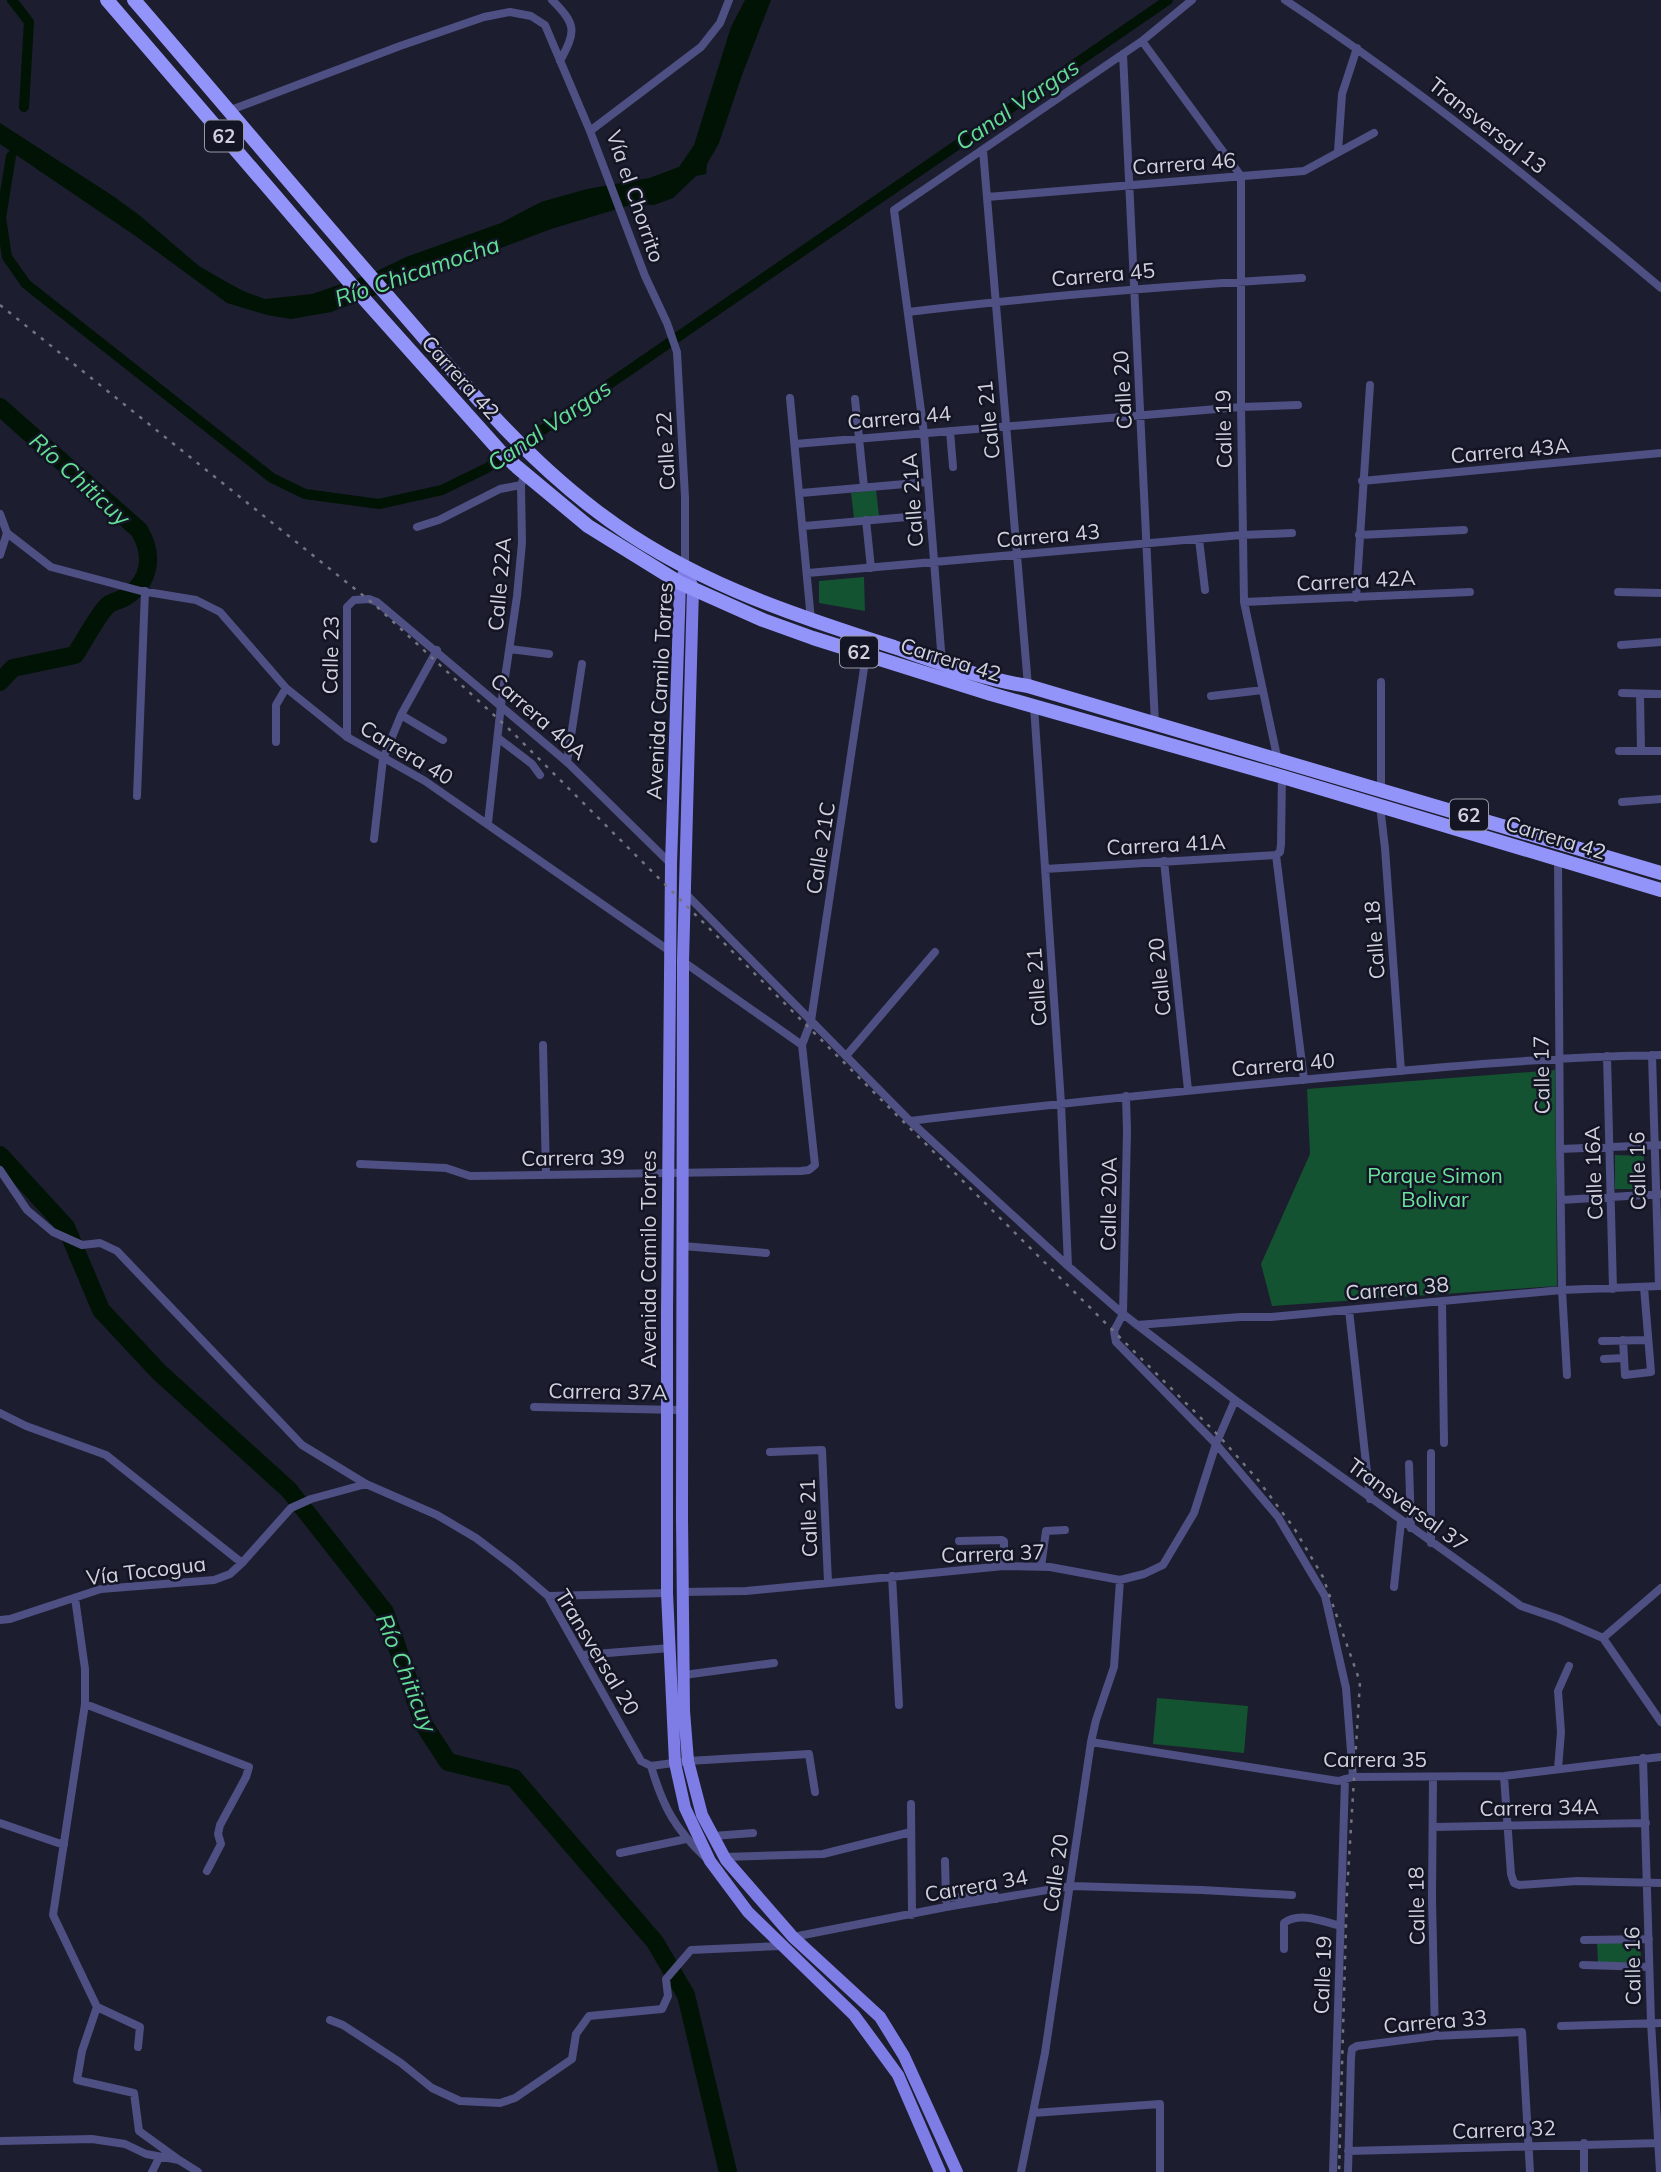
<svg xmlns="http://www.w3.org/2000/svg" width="1661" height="2172" viewBox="0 0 1661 2172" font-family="Mulish,sans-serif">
	<rect width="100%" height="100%" fill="#1c1d2e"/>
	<path fill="#145331" d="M876,490L879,516L854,518L851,493Z
		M864,577L865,611L819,603V581Z
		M1555,1070L1557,1286L1272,1306L1261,1264L1310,1154L1307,1089Z
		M1615,1155L1644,1156V1189H1615Z
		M1157,1698L1248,1706L1244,1753L1153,1744Z
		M1640,1940L1641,1962L1598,1964L1597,1942Z"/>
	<path fill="#001304" d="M745,0H771L742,75L719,143L707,164L706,174L696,176L673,198L654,205L634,204L551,229L331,312L291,319L267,315L227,303L137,237L0,144V123L113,196L139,215L199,266L223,280L243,291L265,299L312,294L371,274L406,257L501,223L541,202L587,189L649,178L679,167L694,145L731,27Z"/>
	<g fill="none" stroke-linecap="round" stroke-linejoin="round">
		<path stroke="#001304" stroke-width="10" d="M12,0L29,22L24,107
			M11,156L1,218L7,257L26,284L272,478L305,494L379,504L442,490L487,468L1168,0"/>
		<path stroke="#001304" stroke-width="18" d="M0,407L139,530C153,553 152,580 127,596C122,600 113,601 108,605C98,614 83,643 75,655L13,668L0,682
			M0,1155L66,1227L101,1310L159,1372L289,1490L385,1612L424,1725L448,1762L514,1778L655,1942L686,1995L728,2172"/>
		<path stroke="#4e4f82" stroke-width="8" d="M552,0C577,25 576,31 560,61
			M1285,0C1417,87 1540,186 1661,288
			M1142,41L1241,176V407L1244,602L1278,761
			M1123,54L1155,724
			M228,111L400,46L484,17L510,12L531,16L545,25L590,131
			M983,150L1028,686
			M1338,151L1342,94L1357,48
			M987,197L1304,171L1374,133
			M908,312C1039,296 1170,286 1302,278
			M790,398L811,620
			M855,399L864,487
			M950,431L953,467
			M795,444L1241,407L1298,405
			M1362,481L1661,453
			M801,493L928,482
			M0,514L7,533L51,567L141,591L196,600L220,612L286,688L347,737L425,781L671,952
			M866,520L871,568
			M804,526L930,515
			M417,527L439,520L500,489L521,485
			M1359,535L1464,530
			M1199,539L1205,590
			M0,555L7,533
			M685,568V497L677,352L667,323L645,276L590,131L701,47L720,23L729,0
			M808,573L1242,535L1292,533
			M1618,592L1661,593
			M1356,598L1370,385
			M1244,602L1470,592
			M1621,645L1661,642
			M510,649L549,654
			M942,663L924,433L894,210L1142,41L1192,0
			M1381,682V790
			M1622,693L1661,694
			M1640,694L1641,751
			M1211,696L1263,690
			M1034,706L1061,1103L1068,1266
			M401,715L443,740
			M347,737V607L354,600L369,599L377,602L567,762L671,864
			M498,738L532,764L540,775
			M276,742V705L286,688
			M1619,751H1661
			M567,762L582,664
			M137,796L145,591
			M1622,802L1661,799
			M1380,806L1385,848L1401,1071
			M488,823L501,705L517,596L522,543L521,485L525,474
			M374,839L383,759L401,715L437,650
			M1276,855L1304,1080
			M1558,860L1560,1149L1562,1290L1567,1375
			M1164,861L1188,1090
			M1045,869L1276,855L1280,852L1281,844L1282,774
			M686,894L910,1121L1068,1266L1123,1314L1235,1400L1521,1606L1559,1619L1603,1638L1661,1722
			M681,960L802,1045
			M543,1045L546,1175
			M1652,1055L1659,1286
			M846,1056L935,952
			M1607,1056L1613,1289
			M1126,1096L1127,1131L1123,1314L1114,1331L1116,1342L1216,1444L1278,1517L1325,1596L1346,1688L1353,1777
			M910,1121C1051,1104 1191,1090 1333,1077C1442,1067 1551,1057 1661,1055
			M1560,1149L1661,1145
			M360,1164L446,1168L470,1176L801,1171L809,1170L815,1165L802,1045L811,1021L866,655
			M0,1170L27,1210L53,1232L82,1245L100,1243L117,1251L302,1445L366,1484L437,1515L476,1538L513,1566L548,1596L641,1761L651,1766L688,1761L809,1754L815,1792
			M1561,1200L1661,1194
			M683,1246L766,1253
			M1442,1301L1444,1443
			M1349,1310L1370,1499
			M1137,1325L1240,1317H1271L1562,1290L1661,1286
			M1623,1340L1625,1375L1651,1372L1644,1287
			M1602,1341L1648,1340
			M1604,1359L1624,1358
			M534,1407L681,1410
			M0,1413L26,1426L106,1455L242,1563
			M770,1452L822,1450L828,1582
			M1409,1464L1411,1528
			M959,1541L1002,1540L1004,1541V1566
			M1431,1543V1453
			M1041,1567L1046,1531L1065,1530
			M892,1576L899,1705
			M1394,1587L1401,1522
			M683,1592L746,1591L1004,1566L1050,1567L1120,1580L1144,1574L1163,1565L1194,1513L1216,1444L1235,1400
			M548,1596L667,1593
			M75,1598L85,1669V1704L53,1915L97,2007L140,2027L138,2047
			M0,1620L10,1619L101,1589L214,1580L230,1574L242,1563L291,1508L311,1499L366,1484
			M1603,1638L1661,1588
			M583,1655L670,1648
			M684,1675L774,1663
			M85,1704L249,1767L246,1777L220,1825L218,1834L221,1844L207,1871
			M1091,1742L1338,1781L1353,1777L1504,1776L1661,1757
			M1643,1758L1651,2022L1660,2172
			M651,1766C663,1807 675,1829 706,1858
			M1558,1769L1561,1732L1558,1691L1569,1666
			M1504,1776L1511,1874L1514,1883L1519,1885L1577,1881L1661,1883
			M1433,1777L1432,1898L1435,2036
			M911,1804L912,1915
			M0,1823L64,1845
			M1433,1827L1646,1823
			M713,1836L753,1833
			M620,1853L686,1839
			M724,1857L823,1854L911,1832
			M945,1861L946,1900
			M946,1898L989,1894L995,1895L996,1899
			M793,1937L946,1907L1071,1886L1202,1890L1292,1895
			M1584,1940L1649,1939
			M1284,1949V1923C1300,1911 1324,1922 1341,1926
			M1583,1965L1649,1967
			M97,2007L82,2051L77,2080L134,2093L139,2131L179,2160
			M330,2020L343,2025L401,2063L432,2088L460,2101L500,2103L515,2098L572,2059L576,2034L589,2016L662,2009L668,1996L666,1979L691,1950L781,1946
			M1561,2026L1661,2023
			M1033,2113L1160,2104V2172
			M0,2141L92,2139L125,2144L146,2154L179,2160L198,2172
			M1348,2151L1661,2143
			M152,2172L159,2158
			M1021,2172L1045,2053L1091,1742L1096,1720L1114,1667L1120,1580
			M1333,2172L1345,1779
			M1348,2172L1351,2057L1352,2049L1357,2046L1435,2036L1522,2032L1530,2172
			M1584,2172V2143"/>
		<path stroke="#7e7de6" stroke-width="12" d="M685,568L693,588L683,961L682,1517L684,1711L688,1761L702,1815L726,1860L793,1937L880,2017L904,2056L957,2172
			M683,575L680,583L671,864L667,1312V1593L675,1763L685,1808L710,1861L748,1912L854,2015L898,2075L940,2172"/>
		<path stroke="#9394f9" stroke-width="14" d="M107,0L357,291L499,450L517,467L588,526L680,583L763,620L813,638L991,694L1283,777L1661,890
			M134,0C223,103 310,207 399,309C461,380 519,452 594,509C684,579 787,613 894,647C937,662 982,679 1028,686L1661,873"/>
		<path stroke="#737482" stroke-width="2.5" stroke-dasharray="3.5 7" stroke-linecap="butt" d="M0,305L375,605L509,729L1219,1436L1258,1480L1294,1528L1323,1577L1360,1682L1347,1891L1339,2172"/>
	</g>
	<g text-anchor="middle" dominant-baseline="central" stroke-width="5" stroke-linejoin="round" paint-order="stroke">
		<g fill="#131424" stroke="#9798a5" stroke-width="2">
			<rect x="205" y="120.5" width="38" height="31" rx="5"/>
			<rect x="840" y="636.5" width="38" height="31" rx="5"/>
			<rect x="1450" y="799.5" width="38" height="31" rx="5"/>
		</g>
		<g font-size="19" font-weight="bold" fill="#d0d1dc">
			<text x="224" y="136">62</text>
			<text x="859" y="652">62</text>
			<text x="1469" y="815">62</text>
		</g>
		<g font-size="21" fill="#d0d1dc" stroke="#131424">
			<text transform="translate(1488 125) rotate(38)">Transversal 13</text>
			<text transform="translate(1184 163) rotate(-4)">Carrera 46</text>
			<text transform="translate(636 196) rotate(71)">Vía el Chorrito</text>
			<text transform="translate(1103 274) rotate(-5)">Carrera 45</text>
			<text transform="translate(461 377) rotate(48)">Carrera 42</text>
			<text transform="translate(1122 390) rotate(-93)">Calle 20</text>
			<text transform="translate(899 417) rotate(-5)">Carrera 44</text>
			<text transform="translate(988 420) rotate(-96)">Calle 21</text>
			<text transform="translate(1223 429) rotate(-91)">Calle 19</text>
			<text transform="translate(1510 450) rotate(-5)">Carrera 43A</text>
			<text transform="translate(665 451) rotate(-93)">Calle 22</text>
			<text transform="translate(912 500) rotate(-94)">Calle 21A</text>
			<text transform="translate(1048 535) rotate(-5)">Carrera 43</text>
			<text transform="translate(1356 580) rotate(-3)">Carrera 42A</text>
			<text transform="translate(499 584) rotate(-85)">Calle 22A</text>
			<text transform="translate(330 655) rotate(-89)">Calle 23</text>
			<text transform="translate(951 659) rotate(17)">Carrera 42</text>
			<text transform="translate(659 691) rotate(-87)">Avenida Camilo Torres</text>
			<text transform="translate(539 716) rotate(41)">Carrera 40A</text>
			<text transform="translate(407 752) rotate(31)">Carrera 40</text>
			<text transform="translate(1556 837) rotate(17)">Carrera 42</text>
			<text transform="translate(1166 844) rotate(-3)">Carrera 41A</text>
			<text transform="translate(820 848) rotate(-81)">Calle 21C</text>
			<text transform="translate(1374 940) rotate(-94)">Calle 18</text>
			<text transform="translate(1159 977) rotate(-96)">Calle 20</text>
			<text transform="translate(1036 987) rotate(-94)">Calle 21</text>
			<text transform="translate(1283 1064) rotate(-5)">Carrera 40</text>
			<text transform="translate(1541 1075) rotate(-91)">Calle 17</text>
			<text transform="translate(573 1157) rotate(-1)">Carrera 39</text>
			<text transform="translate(1637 1171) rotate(-91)">Calle 16</text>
			<text transform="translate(1593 1173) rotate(-92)">Calle 16A</text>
			<text transform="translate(1108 1204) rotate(-89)">Calle 20A</text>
			<text transform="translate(648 1259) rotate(-90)">Avenida Camilo Torres</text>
			<text transform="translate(1397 1288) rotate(-5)">Carrera 38</text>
			<text transform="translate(608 1391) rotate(1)">Carrera 37A</text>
			<text transform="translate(1408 1504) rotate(36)">Transversal 37</text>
			<text transform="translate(808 1518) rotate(-92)">Calle 21</text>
			<text transform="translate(993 1553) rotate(-2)">Carrera 37</text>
			<text transform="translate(146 1570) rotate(-7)">Vía Tocogua</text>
			<text transform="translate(598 1652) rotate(59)">Transversal 20</text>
			<text x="1375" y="1759">Carrera 35</text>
			<text transform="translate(1539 1807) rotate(-1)">Carrera 34A</text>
			<text transform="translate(1055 1873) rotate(-82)">Calle 20</text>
			<text transform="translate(976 1885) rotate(-10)">Carrera 34</text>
			<text transform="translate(1416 1906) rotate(-91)">Calle 18</text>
			<text transform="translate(1632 1966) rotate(-91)">Calle 16</text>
			<text transform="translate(1322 1975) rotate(-88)">Calle 19</text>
			<text transform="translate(1435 2021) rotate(-5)">Carrera 33</text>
			<text transform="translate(1504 2129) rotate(-2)">Carrera 32</text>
		</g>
		<g font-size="21" fill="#6ae49b" stroke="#131424">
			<text x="1435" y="1175">Parque Simon<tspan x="1435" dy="24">Bolivar</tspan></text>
		</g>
		<g font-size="23" font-style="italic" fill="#63de95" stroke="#131424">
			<text transform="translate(1017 104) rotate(-34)">Canal Vargas</text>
			<text transform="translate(417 271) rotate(-19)">Río Chicamocha</text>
			<text transform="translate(549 425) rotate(-34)">Canal Vargas</text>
			<text transform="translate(80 479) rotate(42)">Río Chiticuy</text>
			<text transform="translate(407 1673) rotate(68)">Río Chiticuy</text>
		</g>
	</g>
</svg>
